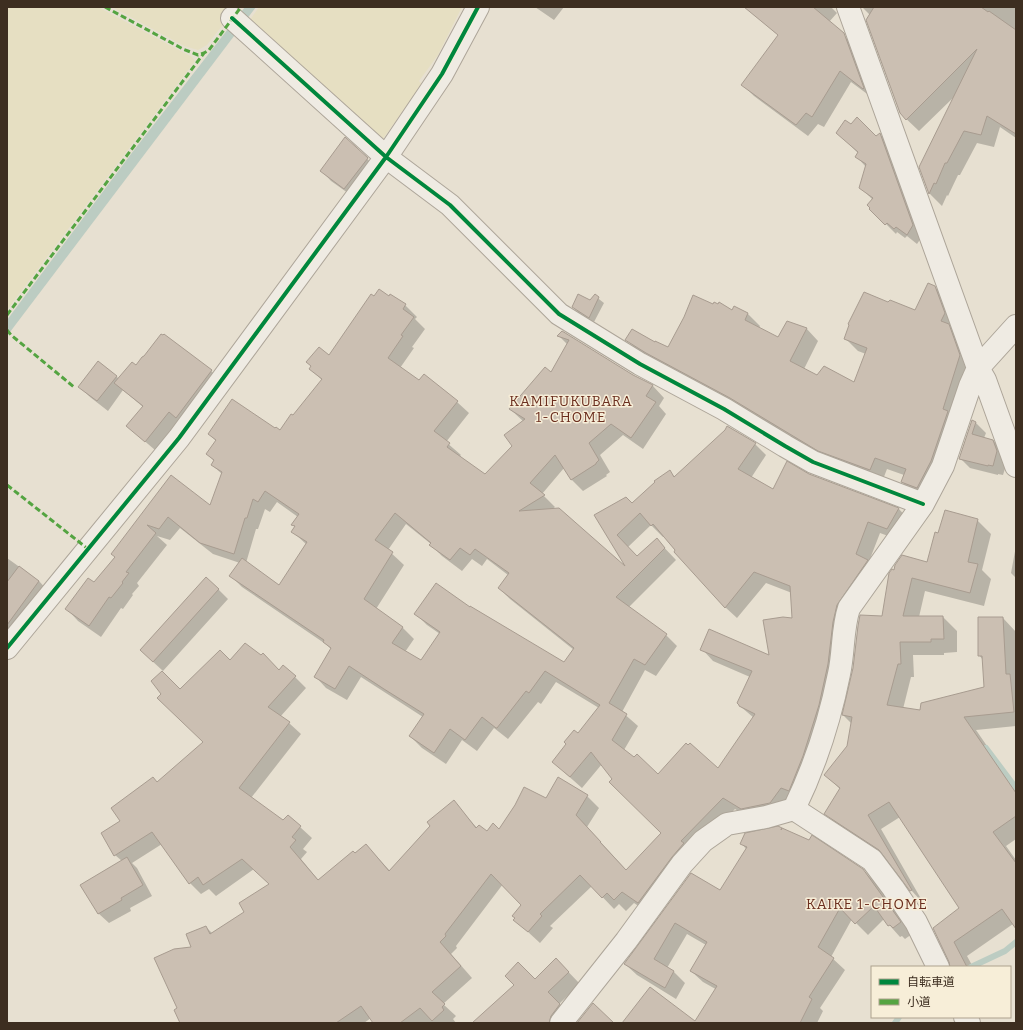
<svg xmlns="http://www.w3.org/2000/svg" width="1023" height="1030" viewBox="0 0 1023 1030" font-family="Bitter,'Noto Sans JP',serif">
	<rect width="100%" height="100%" fill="#e7e0d1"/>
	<path fill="#e6dfc2" d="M7,7H98L192,57L195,61L7,310Z
		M112,7H237L207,45L198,50L184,46Z
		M259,7H462L438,55L419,81L422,84L380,143L247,24Z"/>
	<path fill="#bcccc2" d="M245,7H256L7,336V320L131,154Z"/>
	<path fill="#0003" fill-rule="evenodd" d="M535,7H564L554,20Z
		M757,7H831L837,13L829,22L855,46L874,99L851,82L824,127L818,124L808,136L754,96L743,85L779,36L752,13Z
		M862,7H1016V138L1000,127L994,147L977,143L960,175H958L948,196L947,195L942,206L930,194L920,167L955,96L919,131L900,113L870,15Z
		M851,126L876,137L880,134L889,144L923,235L917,244L907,236L905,238L897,232L896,234L870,208L873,200L860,187L866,167L856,156L858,153L847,142Z
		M346,139L378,169L355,198L331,181L321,170Z
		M935,287L947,299L972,368L943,473L914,494L902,482L904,475L887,469L882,482L832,463L639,352L627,340L655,344L668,349L714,305L733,311L735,307L748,314L760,326L759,328L779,339L806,328L818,341L804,369L817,376L854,383L866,354L858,351L845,338L889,303L916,312Z
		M595,296L604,303L594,322L578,312L573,307L590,301Z
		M374,297H389L405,305L417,317L415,319L425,329L412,347L414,348L400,368L419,382L457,402L469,413L446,442L461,455L459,457L485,476L513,446L524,422L510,409L552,374L568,345L559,336L562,332L633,376L653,386L664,398L659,406L666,414L643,449L623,435L600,455L610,472L606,475L607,476L583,491L571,479L564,468L542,494L555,507L551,510L628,570L595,516L632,504L670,472L675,477L755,444L766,455L751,478L773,490L808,475L899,509L910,521L899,540L880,533L848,616L800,802L753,820L735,809L692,853L650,914L634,903L626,911L619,904L614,909L592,886L550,926L553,928L540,943L515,920L523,905L503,884L456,946L457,948L451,954L472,978L443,1004L456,1016L453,1019L456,1023H375L371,1018L364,1023H181L178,1009L193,948L206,927L213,934L246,912L270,885L254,869L216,896L209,889L201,894L190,883L162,844L132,863L137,868L152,896L130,908L131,911L109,923L98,913L122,861L115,855L121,822L157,783L204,742L180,690L230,661L280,671L295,677L306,688L280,717L289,723L301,734L251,798L283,822L300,827L312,838L303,849L307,852L301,859L319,881L366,845L390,871L454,802L477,828L487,832L499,830L546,799L587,796L599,808L587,827L627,871L662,834L613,780L602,764L582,788L565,773L578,735L599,708L556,682L541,704L538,702L508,739L494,728L477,751L462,740L446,764L422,748L410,736L423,717L361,677L347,700L326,688L315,676L331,649L327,645L242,587L231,576L240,563L213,554L180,528L170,540L157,536L167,545L137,583L139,586L132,594L133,595L123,609L121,608L101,637L78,621L67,609L94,583L115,557L171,476L211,507L222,474L212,465L214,461L207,454L217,442L209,434L276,430L280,431L294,417L322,380L310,369L330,357ZM277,502L298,517L293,524L295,527L293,532L307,545L279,586L246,563L256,529H258L265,509L270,512ZM406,524L431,544H430L442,556L462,571L472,559L482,566L487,559L508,575L499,588L510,599L574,650L565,663L470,608L416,614L427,625L440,634L422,662L405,652L414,639L402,627L376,609L404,565L388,550ZM651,525L663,537L664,536L725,607L737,618L766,583L792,593L793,619L770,656L702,649L713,661L750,677L740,706L754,718L718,769L659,776L624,750L638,726L622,712L645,670L656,676L677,646L666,635L629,607L676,560L657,540L637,557L628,547Z
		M136,367L211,371L221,380L179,421L155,450L127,426L143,407L123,390L108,411L90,397L80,387L116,376L119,379Z
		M976,423L986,433L984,438L993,440L1003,451L1007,462L1003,475L998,474V475L970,468L960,458Z
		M977,520L991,534L982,570L991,579L984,606L925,591L919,617H943L957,631V652L944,653V655H913L914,677H911L903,709L921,711L985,688L983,660L979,655L1003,618L1016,632V726L976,730L1016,788V839L1006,846L1016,860V928L1013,924L967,956L973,967H951L934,928L961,908L900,817L881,829L924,904L911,890L887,859L839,827L826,814L840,789L826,775L848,747L852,724L843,715L883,617L890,573L928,564L939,534Z
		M1016,546V578L1011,573Z
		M7,558L39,581L48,591L7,649Z
		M218,589L228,599L163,671L151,660Z
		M741,843L863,870L875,882L912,934L905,939L902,936L900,937L884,919L868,935L852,919L831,957L845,970L820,1008L823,1011L817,1023H710L728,996L703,982L691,971L706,945L687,934L667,968L674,972L685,983L676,999L637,975L625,964L691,874L721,892L747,850Z
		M556,959L580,984L559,1004L571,1016L566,1023H473L535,980Z"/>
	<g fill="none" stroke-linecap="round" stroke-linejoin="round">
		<path stroke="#bcccc2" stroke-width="6" d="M986,748L1016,788
			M971,967L1005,951L1016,942
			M895,1023L899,1017"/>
	</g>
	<path fill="#cbbfb2" stroke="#a89c90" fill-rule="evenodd" d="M744,7H813L844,33L864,88L863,89L840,71L812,117L806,113L796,125L741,85L778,35Z
		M874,7H981L988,12L989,11L1016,30V134L987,116L981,135L964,131L947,163H945L936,184L934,183L929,194L919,167L977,49L906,120L900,113L866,20Z
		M857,117L876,136L880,133L913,225L907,235L896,227L894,229L887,223L885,225L869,209L870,208L867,205L873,198L859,188L866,164L855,157L858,152L836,133L845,120L851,124Z
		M345,137L368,158L344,189L320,171Z
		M928,283L935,286L945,313L941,321L949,324L960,355L943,409L948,411L931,461L917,488L901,482L906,469L875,458L870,470L818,451L730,398L646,353L625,340L632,329L655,342V341L668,347L684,317L693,295L713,304L714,302L718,304L719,302L732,310L734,306L748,313L745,320L778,337L787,321L807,328L790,361L817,375L824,366L854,382L867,348L844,339L849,325L848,324L864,292L888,302L890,300L915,310Z
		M379,289L389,296L390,294L406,304L403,309L414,317L401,335L403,336L388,358L419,380L424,374L458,401L434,431L450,443L447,447L485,474L512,446L504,435L525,419L509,409L545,367L551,372L569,340L557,336L562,331L633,375L653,385L646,396L656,402L631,438L611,424L589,443L599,460L596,463V464L571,480L555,455L530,483L545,495L519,511L559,508L625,566L594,515L626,497L632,503L655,482L654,481L670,470L674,477L725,430L727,426L756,443L738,469L773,489L787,461L809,474L899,508L887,529L868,522L856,554L868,560L837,605L833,622L828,664L819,705L803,756L789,791L781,788L770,803L741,809L723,798L681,841L684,843L672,857L638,903L622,892L614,900L607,893L602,898L580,875L540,914L542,916L528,932L513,920L515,918L512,916L521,905L491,874L445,934L446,936L440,942L461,966L432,992L445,1004L442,1007L444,1010L432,1021L420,1008L400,1023H373L361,1006L336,1023H180L174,1010L177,1008L154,958L174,949L191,947L186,934L206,926L210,934L244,912L239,903L269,884L242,859L203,885L198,877L189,884L152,832L114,856L101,833L120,821L111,808L153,777L157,782L203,742L157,698L161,694L151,681L162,671L180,689L220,650L230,660L245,643L261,655L263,653L279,670L283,665L296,676L268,707L290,722L239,788L283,820L288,815L301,826L292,837L296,840L290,847L318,880L353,851L355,853L366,844L389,871L430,826L427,822L454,800L476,828L479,825L487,831L493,823L499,829L515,805L524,787L546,798L558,777L588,795L576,815L601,842H600L626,870L661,833L609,782L612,779L591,752L570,777L552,762L566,744L564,742L574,730L578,733L600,705L545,671L529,693L526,691L497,728H496L482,717L465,740L450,729L434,753L409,736L424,714L384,689L349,666L335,689L314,677L331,648L323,642L324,640L229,576L242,558L279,585L307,542L291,532L295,526L291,525L299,514L265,491L258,502L253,499L247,518H245L234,554L200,543L168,517L159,529L147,525L156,533L126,572L129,573L122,582L123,583L111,598L109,597L89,626L65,609L88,578L94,582L115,557L111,554L171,475L210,505L222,472L211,465L214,460L206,454L216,440L208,434L232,399L275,428L276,427L280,430L291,414L293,415L322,379L309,369L311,366L306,362L319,347L329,355L371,294L374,296ZM395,513L431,543L429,545L450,560L460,548L470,555L475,549L509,573L498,588L574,648L564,662L470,606V607L436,583L414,614L440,632L421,660L392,643L403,627L364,599L393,552L375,540ZM640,513L651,526L653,524L675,550L674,552L725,608L754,572L790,586L792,618L783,617L763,620L769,655L709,629L700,650L752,671L737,703L739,705V706L755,714L718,768L690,743L688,745L686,743L658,774L637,754L634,757L612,740L627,714L609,703L634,659L645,665L667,634L616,597L665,548L657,538L637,556L617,535Z
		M578,294L590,300L595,294L599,297L589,318L572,307Z
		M161,334L163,335L164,334L212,370L176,418L169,412L145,442L126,426L143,406L114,383L132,362L136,365L142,357L144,356Z
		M98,361L117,376L97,401L78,387Z
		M972,420L976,422L972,434L993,440L997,451L993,466L988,465V466L959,459Z
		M945,510L978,519L968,562L978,564L970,593L912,578L903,616H943L944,639H931V642H900L901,664H898L887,705L920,710L921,703L984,687L982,656H978V617H1003L1006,674H1010L1014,712L964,717L1016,793V816L993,832L1016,863V929L1002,909L954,942L967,967H950L949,962L933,928L959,908L889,802L868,815L912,890L910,891L879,850L824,814L840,788L824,775L847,746L852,717L842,715L853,668L858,626L860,615L882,616L889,573L892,569L894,570L895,565L902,555L927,562L935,532L938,533Z
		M19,566L39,581L7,625V582Z
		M206,577L219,589L153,662L140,650Z
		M778,826L782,828L781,830L782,828L809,840L812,835L863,869L901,922L893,928L890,925L888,926L874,906L855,924L840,908L818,947L834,958L809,997L812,999L800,1023H622L650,987L695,1021L717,986L690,971L707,942L675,923L654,959L674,971L665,988L624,964L691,873L720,890L747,847L740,844L745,833Z
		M127,857L143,885L121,898L122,900L98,914L80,885Z
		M556,958L569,972L548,992L560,1004L551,1016L549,1023H472L514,985L505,976L518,962L535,979Z
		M593,1003L614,1023H577Z"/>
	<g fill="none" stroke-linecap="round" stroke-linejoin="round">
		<g stroke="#ada599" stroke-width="24">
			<path id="minor" d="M848,7L978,368L985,380L1016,466
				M232,18L386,157L450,205L559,314L640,364L724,409L785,446L813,462L923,504
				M794,809C814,768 830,719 839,674C844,652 842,629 849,608L923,504L943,466L970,386L978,368L1016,326
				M965,1017L969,1023
				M561,1023L626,941L682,864L703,841L727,824L766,817L794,809L872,860L893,888L916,922L938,967"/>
		</g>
		<g stroke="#ada599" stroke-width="24">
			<path id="tertiary" d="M7,648L179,438L386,157L442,74L478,7"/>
		</g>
		<use href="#minor" stroke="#efebe3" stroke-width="22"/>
		<use href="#tertiary" stroke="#efebe3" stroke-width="22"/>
		<path stroke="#54a441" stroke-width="3" stroke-dasharray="6 3" stroke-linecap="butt" d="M105,7L183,49L198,55L204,53L209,50L241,7
			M7,315L204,53
			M7,330L11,335L74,387
			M7,485L88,549"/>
		<g stroke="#f7eed8" stroke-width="6">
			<path id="cycleway" d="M232,18L386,157L450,205L559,314L640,364L724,409L785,446L813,462L923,504
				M7,648L179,438L386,157L442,74L478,7"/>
		</g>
		<use href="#cycleway" stroke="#00873e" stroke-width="4"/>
	</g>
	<g text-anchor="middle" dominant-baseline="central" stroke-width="3" stroke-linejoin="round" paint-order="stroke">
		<g font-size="14" letter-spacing="1" fill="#6b2e1e" stroke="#f7eed8">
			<text x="571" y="401">KAMIFUKUBARA<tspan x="571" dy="16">1-CHOME</tspan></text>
			<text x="867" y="904">KAIKE 1-CHOME</text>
		</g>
	</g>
	<rect width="1023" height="1030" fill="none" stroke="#3d2e20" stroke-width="16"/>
	<rect x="871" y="966" width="140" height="52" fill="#f7eed8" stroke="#ada18e"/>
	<rect x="879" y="979" width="20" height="6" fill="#00873e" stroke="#ada18e"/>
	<text x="907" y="986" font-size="12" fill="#3d2e20">自転車道</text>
	<rect x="879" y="999" width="20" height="6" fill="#54a441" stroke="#ada18e"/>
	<text x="907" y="1006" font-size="12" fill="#3d2e20">小道</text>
</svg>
